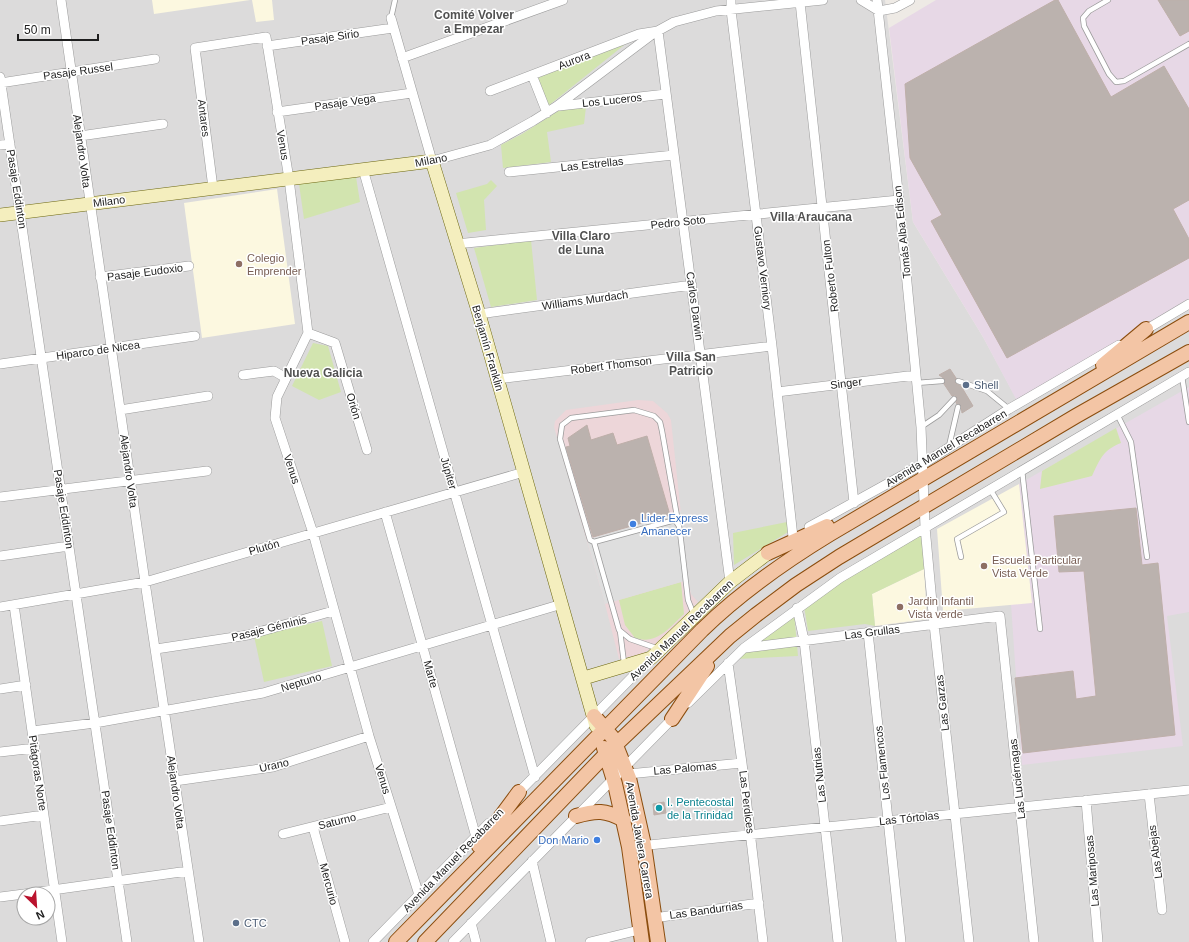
<svg xmlns="http://www.w3.org/2000/svg" width="1189" height="942" viewBox="0 0 1189 942" font-family="Arial,sans-serif">
	<rect width="100%" height="100%" fill="#eeeae5"/>
	<path fill="#dcdbdb" fill-rule="evenodd" d="M0,0H885L913,222L983,337L1017,400L1189,299V942H0ZM24,894H48V918H24Z"/>
	<path fill="#edd6d9" d="M638,400L653,401L667,413L671,420L688,580L691,594L698,602L653,647L642,654L619,659L605,604L554,427L555,421L566,410Z"/>
	<path fill="#e7d8e6" d="M936,0H1189V299L1017,401L983,337L913,222L889,28Z
		M1189,387V612L1167,616L1183,746L1022,765L1011,604L1032,603L1019,484Z"/>
	<path fill="#fcf8e0" d="M152,0H250L154,14Z
		M252,0H272L274,20L256,22Z
		M277,189L295,324L202,338L184,203Z
		M1019,484L1032,603L943,611L937,529Z
		M924,569L927,619L875,626L872,594Z"/>
	<path fill="#d2e4af" d="M628,42L548,106L537,77Z
		M586,107L584,124L547,132L551,162L503,168L501,145L522,134L563,108Z
		M356,177L360,202L304,219L299,184Z
		M491,180L497,186L484,200L486,230L468,233L456,193L487,184Z
		M531,240L537,300L491,307L474,248Z
		M313,343L328,346L341,392L319,400L292,386Z
		M1116,428L1121,443C1103,450 1100,459 1092,476L1040,489L1042,471Z
		M787,522L788,532L734,565L733,533Z
		M922,532L924,569L872,594L875,626L865,624L808,631L804,606L853,573Z
		M681,582L684,614C669,628 657,645 635,638L625,625L619,600Z
		M794,612L798,656L736,659Z
		M322,621L332,666L264,682L254,636Z"/>
	<path fill="#dedede" d="M681,511L688,580L605,604L586,537L592,538Z"/>
	<path fill="#bbb2ae" stroke="#beafa9" d="M1055,0H1058L1111,97L1164,66L1189,109V200L1173,209L1189,239V258L1007,358L931,221L942,215L910,158L905,84Z
		M1158,0H1189V31L1180,36Z
		M950,369L956,378L955,383L961,386L973,406L962,413L961,406L956,403L957,398L955,395L952,396L944,384L945,379L939,375Z
		M587,425L591,440L613,433L617,445L647,436L670,515L593,537L566,447L570,446L568,438Z
		M1136,508L1142,565L1158,563L1175,735L1023,753L1015,678L1073,671L1076,699L1096,696L1084,571L1059,572L1054,516Z
		M664,802L666,813L654,815L653,804Z"/>
	<g fill="none" stroke-linecap="round" stroke-linejoin="round">
		<g stroke="#9b9b9b" stroke-width="6">
			<path id="lane" d="M1108,0L1089,11L1083,18L1084,26L1109,74L1116,82L1124,81L1189,44
				M391,18L395,0
				M1182,376L1189,422
				M958,381L987,391L1009,409
				M916,383L942,381
				M1117,414L1131,442L1147,557
				M921,427L939,415L954,399
				M949,446L958,407
				M1022,470L1040,629
				M594,542L590,540L560,439L562,425L571,418L634,410L654,416L660,422L662,431L678,522
				M961,557L957,539L1004,512L990,489
				M620,631L624,663
				M659,649L630,639L619,630L594,542L675,520L679,526L680,532L688,600L694,615"/>
		</g>
		<g stroke="#9b9b9b" stroke-width="10">
			<path id="street" d="M61,0L145,582L199,942
				M731,0V10L772,346L793,537
				M861,0L879,11L895,8L910,0
				M877,0L899,200L921,427L925,527L934,624L969,942
				M800,2L854,503
				M391,18L432,161L490,145L533,121L557,106L654,33L674,22L716,11L823,0
				M267,46L393,28
				M402,58L563,0
				M532,75L547,113
				M0,77L127,942
				M0,83L155,59
				M490,91L639,34L658,31L730,582
				M559,106L666,94
				M277,112L412,93
				M80,136L163,124
				M0,145L10,144
				M363,169L535,777
				M509,172L674,155
				M213,188L195,48L266,37L289,179L308,333L277,397L275,418L313,533L369,736L419,895
				M456,244L899,200
				M100,277L189,266
				M479,314L692,285
				M1142,332L1189,304
				M308,333L335,343L367,450
				M0,364L195,336
				M243,375L274,371L286,378
				M497,379L772,346
				M777,392L916,375
				M120,410L208,396
				M0,497L207,471
				M385,512L476,837
				M809,527L923,464L1009,409L1119,345
				M0,556L69,546
				M14,605L62,942
				M0,607L145,582L524,472
				M797,608L804,640L838,942
				M868,632L901,942
				M745,648L1000,616L1034,942
				M156,649L248,635L333,611
				M728,663L742,763L763,942
				M0,689L26,685
				M688,703L744,648L840,578L1189,372
				M32,731L95,723L263,693L562,604
				M0,752L35,748
				M628,774L742,763
				M175,781L273,767L369,736
				M1149,794L1162,910
				M516,795L650,659
				M1086,800L1098,942
				M0,821L44,815
				M313,827L345,942
				M283,834L391,807
				M639,846L1189,790
				M532,861L551,942
				M24,894L188,871
				M0,897L24,894
				M654,918L759,903
				M471,923L476,942
				M373,942L489,823
				M453,942L675,716
				M590,942L639,930"/>
		</g>
		<g stroke="#6c670f" stroke-width="14">
			<path id="secondary" d="M0,215L432,161L479,314L596,726
				M584,678L651,658L730,582L768,553"/>
		</g>
		<g stroke="#8b4d0e" stroke-width="16">
			<path id="primary" d="M1103,365L1146,329
				M768,553L827,526
				M594,716L613,738L629,778L644,845L658,942
				M672,719L707,666
				M604,748L615,784L629,847L642,942
				M576,816C597,810 605,810 624,820
				M479,846L519,792
				M396,942L702,630C741,592 784,562 830,534L1189,322
				M425,942L606,754L730,636L756,615L796,585L839,557L1076,416L1189,352"/>
		</g>
		<use href="#lane" stroke="#fff" stroke-width="4.5"/>
		<use href="#street" stroke="#fff" stroke-width="9"/>
		<use href="#secondary" stroke="#f4eebe" stroke-width="13"/>
		<use href="#primary" stroke="#f3c5a5" stroke-width="14"/>
	</g>
	<g fill="#8d6e63" stroke="#fff" stroke-width="1.5">
		<circle cx="239" cy="264" r="4"/>
		<circle cx="984" cy="566" r="4"/>
		<circle cx="900" cy="607" r="4"/>
	</g>
	<g fill="#5c6f8a" stroke="#fff" stroke-width="1.5">
		<circle cx="966" cy="385" r="4"/>
		<circle cx="236" cy="923" r="4"/>
	</g>
	<g fill="#3f7fe0" stroke="#fff" stroke-width="1.5">
		<circle cx="633" cy="524" r="4"/>
		<circle cx="597" cy="840" r="4"/>
	</g>
	<circle fill="#0f9aa8" stroke="#fff" stroke-width="1.5" cx="659" cy="808" r="4"/>
	<g text-anchor="middle" dominant-baseline="central" stroke-width="3" stroke-linejoin="round" paint-order="stroke">
		<g font-size="11" fill="#1e1e1e" stroke="#fff">
			<text transform="translate(330 37) rotate(-8)">Pasaje Sirio</text>
			<text transform="translate(574 60) rotate(-21)">Aurora</text>
			<text transform="translate(78 71) rotate(-8)">Pasaje Russel</text>
			<text transform="translate(612 100) rotate(-6)">Los Luceros</text>
			<text transform="translate(345 102) rotate(-8)">Pasaje Vega</text>
			<text transform="translate(204 118) rotate(83)">Antares</text>
			<text transform="translate(283 145) rotate(80)">Venus</text>
			<text transform="translate(82 151) rotate(82)">Alejandro Volta</text>
			<text transform="translate(431 160) rotate(-11)">Milano</text>
			<text transform="translate(592 164) rotate(-6)">Las Estrellas</text>
			<text transform="translate(17 189) rotate(81)">Pasaje Eddinton</text>
			<text transform="translate(109 201) rotate(-7)">Milano</text>
			<text transform="translate(678 222) rotate(-6)">Pedro Soto</text>
			<text transform="translate(902 232) rotate(-96)">Tomás Alba Edison</text>
			<text transform="translate(763 268) rotate(83)">Gustavo Verniory</text>
			<text transform="translate(145 272) rotate(-7)">Pasaje Eudoxio</text>
			<text transform="translate(830 276) rotate(-97)">Roberto Fulton</text>
			<text transform="translate(585 300) rotate(-8)">Williams Murdach</text>
			<text transform="translate(695 306) rotate(82)">Carlos Darwin</text>
			<text transform="translate(488 348) rotate(74)">Benjamín Franklin</text>
			<text transform="translate(98 350) rotate(-8)">Hiparco de Nicea</text>
			<text transform="translate(611 365) rotate(-7)">Robert Thomson</text>
			<text transform="translate(846 383) rotate(-7)">Singer</text>
			<text transform="translate(354 406) rotate(73)">Orión</text>
			<text transform="translate(946 448) rotate(-31)">Avenida Manuel Recabarren</text>
			<text transform="translate(292 469) rotate(72)">Venus</text>
			<text transform="translate(129 471) rotate(82)">Alejandro Volta</text>
			<text transform="translate(449 473) rotate(74)">Júpiter</text>
			<text transform="translate(64 509) rotate(81)">Pasaje Eddinton</text>
			<text transform="translate(264 547) rotate(-16)">Plutón</text>
			<text transform="translate(269 628) rotate(-14)">Pasaje Géminis</text>
			<text transform="translate(681 630) rotate(-44)">Avenida Manuel Recabarren</text>
			<text transform="translate(872 632) rotate(-7)">Las Grullas</text>
			<text transform="translate(431 674) rotate(75)">Marte</text>
			<text transform="translate(301 682) rotate(-17)">Neptuno</text>
			<text transform="translate(942 703) rotate(-96)">Las Garzas</text>
			<text transform="translate(882 763) rotate(-96)">Los Flamencos</text>
			<text transform="translate(274 765) rotate(-13)">Urano</text>
			<text transform="translate(685 768) rotate(-5)">Las Palomas</text>
			<text transform="translate(38 773) rotate(82)">Pitágoras Norte</text>
			<text transform="translate(819 775) rotate(-96)">Las Nutrias</text>
			<text transform="translate(383 779) rotate(73)">Venus</text>
			<text transform="translate(1017 779) rotate(-96)">Las Luciérnagas</text>
			<text transform="translate(176 792) rotate(82)">Alejandro Volta</text>
			<text transform="translate(747 802) rotate(83)">Las Perdices</text>
			<text transform="translate(909 818) rotate(-6)">Las Tórtolas</text>
			<text transform="translate(337 821) rotate(-14)">Saturno</text>
			<text transform="translate(111 830) rotate(82)">Pasaje Eddinton</text>
			<text transform="translate(640 840) rotate(80)">Avenida Javiera Carrera</text>
			<text transform="translate(1155 852) rotate(-97)">Las Abejas</text>
			<text transform="translate(453 860) rotate(-46)">Avenida Manuel Recabarren</text>
			<text transform="translate(1092 871) rotate(-95)">Las Mariposas</text>
			<text transform="translate(329 884) rotate(75)">Mercurio</text>
			<text transform="translate(706 910) rotate(-8)">Las Bandurrias</text>
		</g>
		<g font-size="11" fill="#785e54" stroke="#fff" text-anchor="start">
			<text x="247" y="258">Colegio<tspan x="247" dy="13">Emprender</tspan></text>
			<text x="992" y="560">Escuela Particular<tspan x="992" dy="13">Vista Verde</tspan></text>
			<text x="908" y="601">Jardin Infantil<tspan x="908" dy="13">Vista verde</tspan></text>
		</g>
		<g font-size="11" fill="#4e5e75" stroke="#fff" text-anchor="start">
			<text x="974" y="385">Shell</text>
			<text x="244" y="923">CTC</text>
		</g>
		<g font-size="11" fill="#366cbe" stroke="#fff" text-anchor="start">
			<text x="641" y="518">Lider Express<tspan x="641" dy="13">Amanecer</tspan></text>
			<text x="589" y="840" text-anchor="end">Don Mario</text>
		</g>
		<g font-size="11" fill="#0d838f" stroke="#fff" text-anchor="start">
			<text x="667" y="802">I. Pentecostal<tspan x="667" dy="13">de la Trinidad</tspan></text>
		</g>
		<g font-size="12" font-weight="bold" fill="#515151" stroke="#fff">
			<text x="474" y="15">Comité Volver<tspan x="474" dy="14">a Empezar</tspan></text>
			<text x="811" y="217">Villa Araucana</text>
			<text x="581" y="236">Villa Claro<tspan x="581" dy="14">de Luna</tspan></text>
			<text x="691" y="357">Villa San<tspan x="691" dy="14">Patricio</tspan></text>
			<text x="323" y="373">Nueva Galicia</text>
		</g>
	</g>
	<g transform="translate(36 906) rotate(155)"><circle r="19" fill="#ffffff" stroke="#a5a5a5"/>
	<path d="M0-3L7 15L0 10L-7 15Z" fill="#ba122d"/>
	<text y="-6" font-size="11" font-weight="bold" text-anchor="middle" fill="#1e1e1e">N</text>
	</g>
	<path d="M18 34v6h80v-6" fill="none" stroke="#1e1e1e" stroke-width="2"/>
	<text x="24" y="34" font-size="12" fill="#1e1e1e" stroke="#ffffff" stroke-width="3" paint-order="stroke">50 m</text>
</svg>
